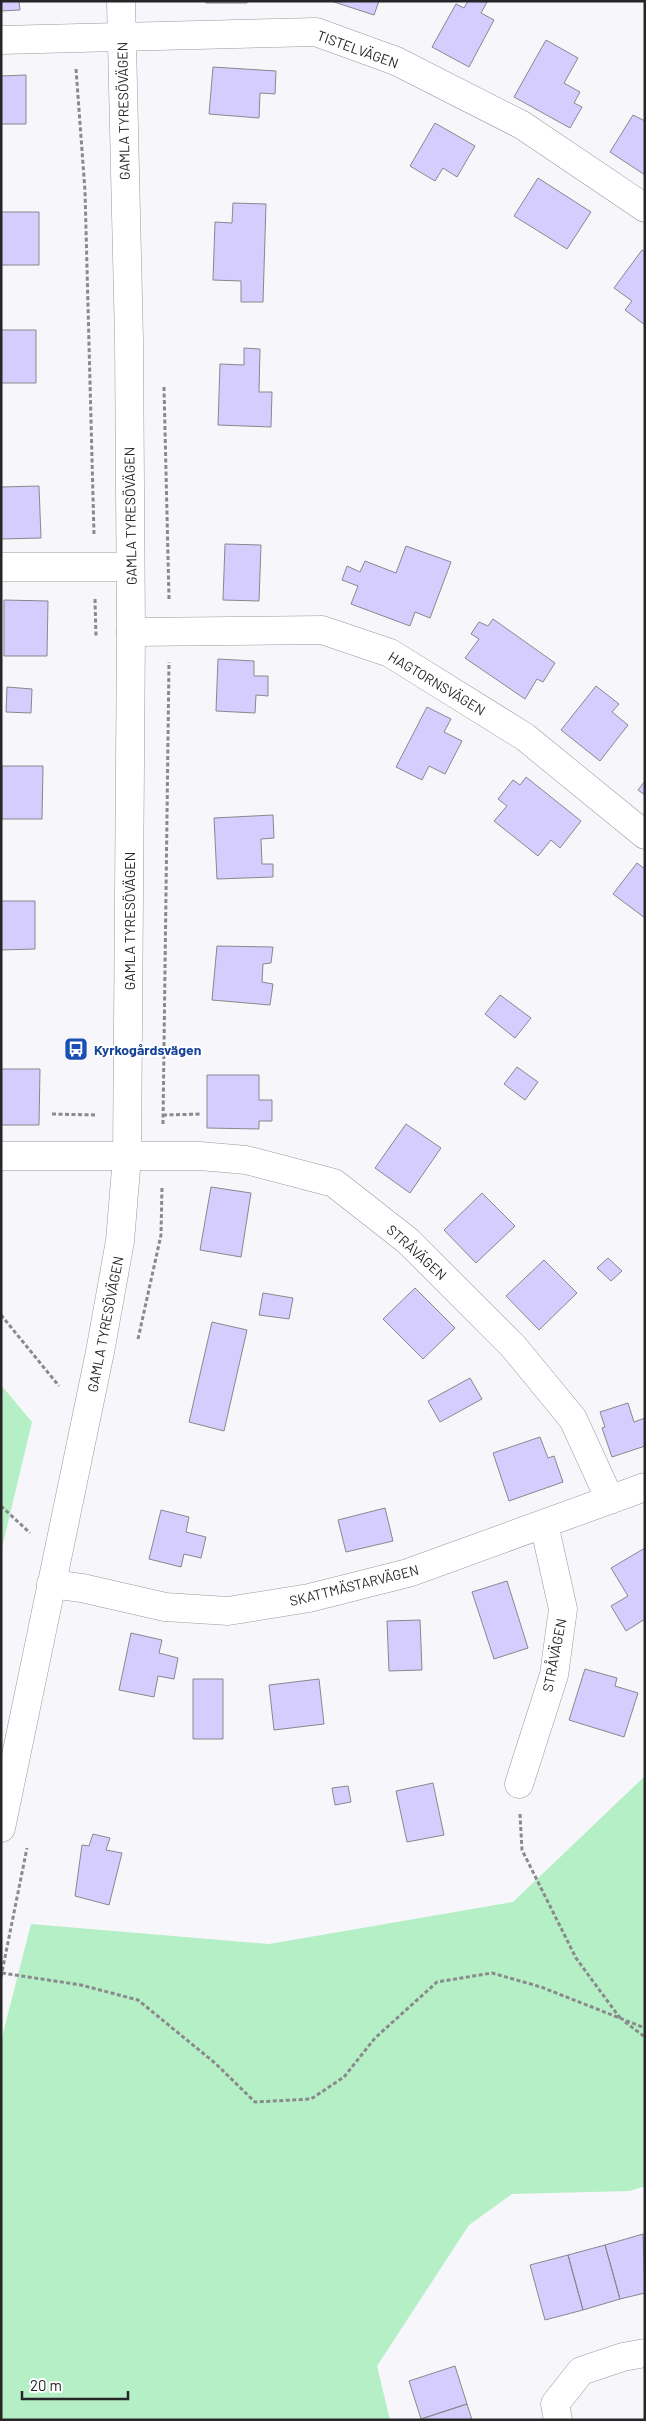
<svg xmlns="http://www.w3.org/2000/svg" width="646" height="2421" viewBox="0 0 646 2421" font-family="Barlow,sans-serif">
	<rect width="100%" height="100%" fill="#f7f6fb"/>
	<path fill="#b5efc5" d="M1,1385L32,1422L1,1552Z
		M645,1776V2186L630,2191L512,2194L469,2225L377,2366L390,2420H1V2041L31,1924L269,1944L513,1902Z"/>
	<path fill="#d4cdfe" stroke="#89888d" d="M1,1H19L20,10L1,11Z
		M206,1H247V3H206Z
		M331,1H379L374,15Z
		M468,1L487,2L481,13L494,20L469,67L432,47L456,4L464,8Z
		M546,40L578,58L564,83L580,92L574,103L582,107L570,128L514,97Z
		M213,67L276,71L275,94L260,93L259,118L209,114Z
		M26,75V124H1V76Z
		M633,115L645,121V175L610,152Z
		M435,123L475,146L457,177L443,168L435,181L410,166Z
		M538,178L591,212L567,249L514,216Z
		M233,203L266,204L263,302H241V281L213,280L215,222L232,223Z
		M1,212H39V265H1Z
		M642,250L645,252V325L625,310L632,301L614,288Z
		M1,330H36V383H1Z
		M244,348L260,349L259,392H272L271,427L218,425L220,364L244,365Z
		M39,486L41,538L1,539V487Z
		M225,544L261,545L259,601L223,600Z
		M406,546L451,562L430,618L415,612L410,626L351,604L358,586L342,580L347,566L360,572L365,561L396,573Z
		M4,600L48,601L47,656H4Z
		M493,619L555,663L543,682L537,679L525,699L465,658L479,639L471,634L479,622L488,626Z
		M218,659L254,661V676H268V696L256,695L255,713L216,711Z
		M596,686L619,704L612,712L628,725L600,761L561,730Z
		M7,687L32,689L31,713L6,712Z
		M427,707L451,719L444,732L462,741L445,774L429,766L422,780L396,767Z
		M2,766H43L42,819H2Z
		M526,777L581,821L560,848L551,840L538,856L494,821L507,806L498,799L513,780L520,785Z
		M645,781V795L638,790Z
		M273,815L274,838L261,839L262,864H273V877L217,879L214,818Z
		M637,863L645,869V918L613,894Z
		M1,901H35V949L1,950Z
		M217,946L273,947L271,963L263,964L262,982L273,984L270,1005L212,1000Z
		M500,995L531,1018L515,1038L485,1014Z
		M517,1067L538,1082L525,1100L504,1084Z
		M1,1069H40L39,1125H1Z
		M207,1075H259V1100H272V1121H259V1129L207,1128Z
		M406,1124L441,1148L410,1193L375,1168Z
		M211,1187L251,1193L241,1257L200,1250Z
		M482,1193L515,1226L476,1263L444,1230Z
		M608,1258L622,1271L611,1281L597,1268Z
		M544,1260L577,1293L539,1330L506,1296Z
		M415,1288L455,1328L423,1359L383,1319Z
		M263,1293L293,1298L289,1319L259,1315Z
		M212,1322L247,1330L224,1431L189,1422Z
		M470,1378L482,1399L440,1422L428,1401Z
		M628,1403L634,1422L645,1418V1446L612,1457L602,1428L605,1427L600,1412Z
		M540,1437L548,1458L554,1456L563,1482L509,1501L493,1453Z
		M385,1508L393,1541L346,1552L338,1520Z
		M161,1510L189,1517L186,1532L206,1537L201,1558L184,1554L181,1567L149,1559Z
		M645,1548V1619L626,1631L611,1606L628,1596L611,1568Z
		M507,1581L528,1648L494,1659L472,1592Z
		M420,1620L422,1670L389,1671L387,1621Z
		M131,1633L162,1640L159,1653L178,1658L174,1679L158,1676L154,1697L119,1690Z
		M585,1669L617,1678L615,1686L638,1693L624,1737L569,1720Z
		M193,1679H223V1739H193Z
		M319,1679L324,1724L274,1730L269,1685Z
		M433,1783L444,1835L407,1842L396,1791Z
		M348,1786L351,1802L335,1805L332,1788Z
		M93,1834L110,1838L106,1850L122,1853L109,1905L75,1896L82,1845L89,1846Z
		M643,2234L645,2293L620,2299L605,2245Z
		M605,2245L620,2299L583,2310L568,2255Z
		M568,2255L583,2310L545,2320L530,2265Z
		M455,2366L467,2404L421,2419L409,2381Z
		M467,2404L472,2420H422L421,2419Z"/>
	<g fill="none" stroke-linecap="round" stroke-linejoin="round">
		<g stroke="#9a999e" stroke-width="29">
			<path id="street" d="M1,40L316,32L396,61L522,125L645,208
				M1,567H130
				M131,632L322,630L390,653L525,737L645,835
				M1,1156H200L246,1160L334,1183L408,1241L513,1346L573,1419L610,1500
				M51,1584L82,1588L165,1607L228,1611L309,1598L408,1573L645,1487
				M519,1784L554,1675L563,1609L544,1524
				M558,2420L555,2404L581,2371L623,2357L645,2353"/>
		</g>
		<g stroke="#9a999e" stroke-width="29">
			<path id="secondary" d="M1,1828L100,1352L120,1241L127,1157L131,632L129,340L121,1"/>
		</g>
		<path stroke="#8a8a8d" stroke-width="3" stroke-dasharray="4 2.5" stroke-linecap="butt" d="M76,69L85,191L94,535
			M164,387L169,599
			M95,599L96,637
			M52,1114L97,1115
			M163,1115L201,1114
			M163,1124L169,662
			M1,1315L59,1386
			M138,1339L161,1235L162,1187
			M1,1506L30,1533
			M520,1814L522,1850L576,1958L620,2018
			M2,1973L81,1985L138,2000L215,2063L255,2102L311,2099L344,2077L375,2038L437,1982L492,1973L541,1987L645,2028
			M1,1977L27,1848
			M625,2022L645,2037"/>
		<use href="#street" stroke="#fff" stroke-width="28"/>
		<use href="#secondary" stroke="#fff" stroke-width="28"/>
	</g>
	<defs>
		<g id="bus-square" transform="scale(1.25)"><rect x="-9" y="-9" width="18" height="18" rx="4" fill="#1a4fb4" stroke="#fff"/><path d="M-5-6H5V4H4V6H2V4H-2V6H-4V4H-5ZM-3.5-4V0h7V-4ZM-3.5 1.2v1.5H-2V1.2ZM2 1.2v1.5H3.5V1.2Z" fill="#fff"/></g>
	</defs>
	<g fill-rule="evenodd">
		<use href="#bus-square" x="76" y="1049"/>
	</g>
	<g text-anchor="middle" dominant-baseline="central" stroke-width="4" stroke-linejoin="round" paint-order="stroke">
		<g font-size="14" fill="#262628" stroke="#fff">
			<text transform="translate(358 49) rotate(20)">TISTELVÄGEN</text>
			<text transform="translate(123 111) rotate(-91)">GAMLA TYRESÖVÄGEN</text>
			<text transform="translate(130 516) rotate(-91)">GAMLA TYRESÖVÄGEN</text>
			<text transform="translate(437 683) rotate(31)">HAGTORNSVÄGEN</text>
			<text transform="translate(129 921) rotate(-90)">GAMLA TYRESÖVÄGEN</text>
			<text transform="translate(417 1252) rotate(42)">STRÅVÄGEN</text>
			<text transform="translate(105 1324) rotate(-79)">GAMLA TYRESÖVÄGEN</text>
			<text transform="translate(354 1585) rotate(-14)">SKATTMÄSTARVÄGEN</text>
			<text transform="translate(554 1655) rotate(-79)">STRÅVÄGEN</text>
		</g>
		<g font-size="14" font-weight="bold" fill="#164399" stroke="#fff" text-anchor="start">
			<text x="94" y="1049">Kyrkogårdsvägen</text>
		</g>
	</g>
	<rect width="646" height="2421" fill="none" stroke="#262628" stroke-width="5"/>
	<path d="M22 2391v8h106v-8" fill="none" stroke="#262628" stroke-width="2.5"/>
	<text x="30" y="2391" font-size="15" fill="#262628" stroke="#ffffff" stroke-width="4" paint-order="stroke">20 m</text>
</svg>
